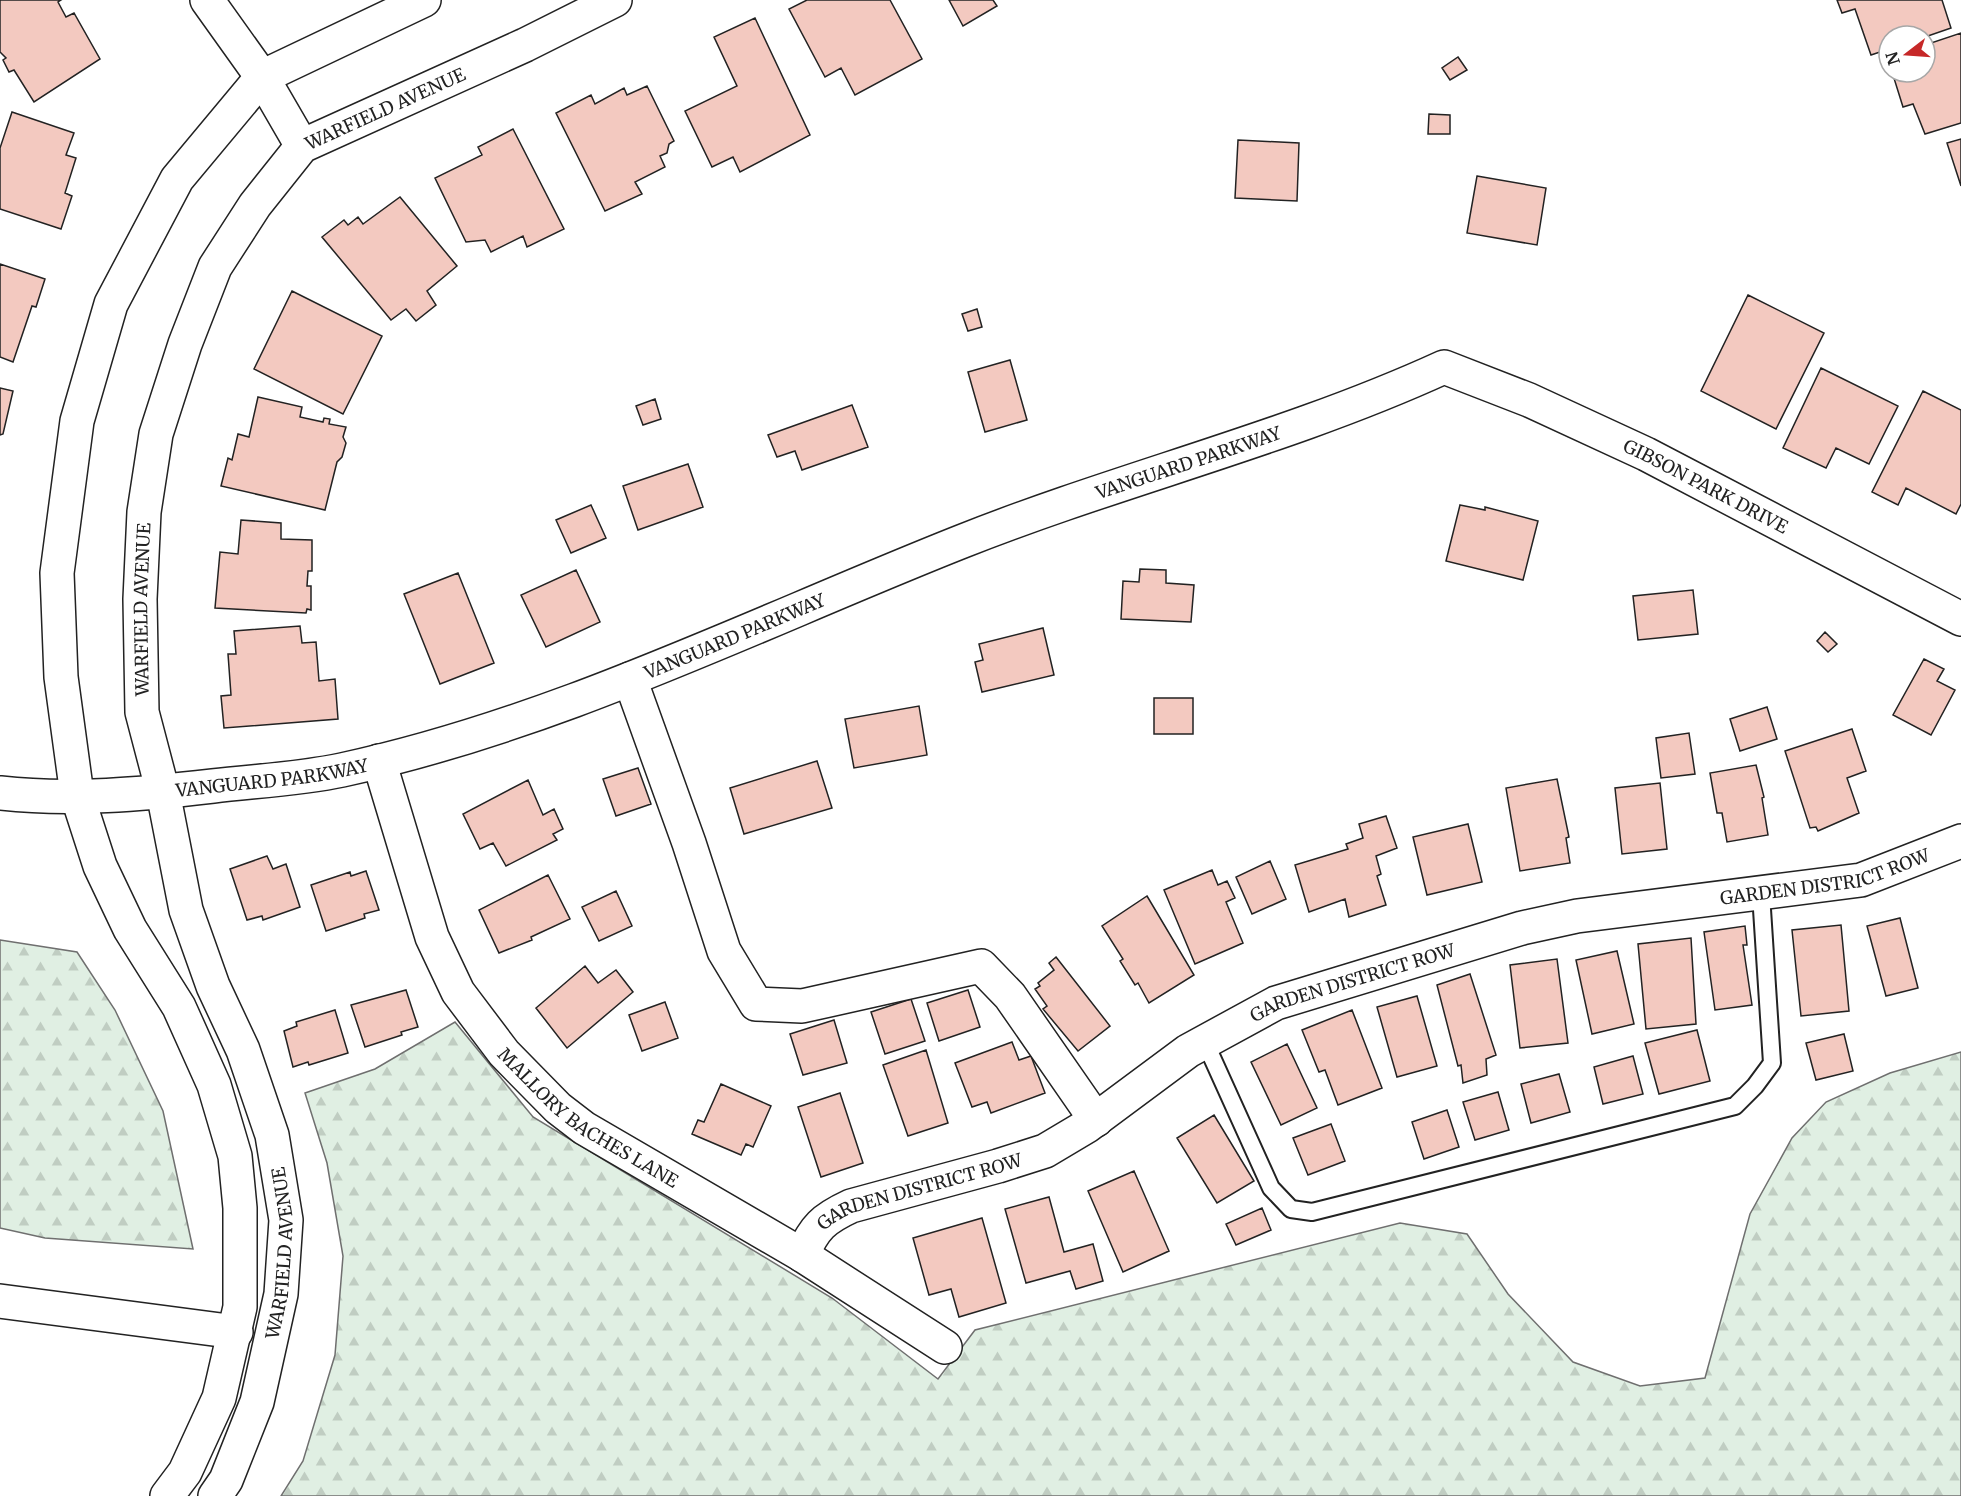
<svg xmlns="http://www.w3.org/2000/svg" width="1961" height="1496" viewBox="0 0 1961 1496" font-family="Merriweather,serif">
	<defs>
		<pattern id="forest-firs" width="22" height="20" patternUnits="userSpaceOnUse" patternTransform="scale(1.5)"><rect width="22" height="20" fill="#e0efe3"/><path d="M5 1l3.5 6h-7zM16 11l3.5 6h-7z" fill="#c0cdc2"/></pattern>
	</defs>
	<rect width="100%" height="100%" fill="#fff"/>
	<path fill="url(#forest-firs)" stroke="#6f6f6f" stroke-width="1.5" d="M0,940L77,952L115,1010L163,1111L193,1249L45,1238L0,1228Z
		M455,1022L533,1117L832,1298L938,1379L975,1330L1400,1223L1467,1234L1508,1294L1573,1362L1640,1386L1705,1378L1750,1214L1792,1138L1826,1102L1890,1073L1961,1052V1496H281L303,1461L335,1355L343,1256L327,1163L305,1093L375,1069Z"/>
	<path fill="#f3c9c0" stroke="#222" stroke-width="1.5" d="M0,0H61L58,2L66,17L74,13L100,59L34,102L14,70L9,72L3,60L6,58L0,52Z
		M807,0H890L922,59L855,95L841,68L825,77L789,9Z
		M949,0H993L997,6L963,26Z
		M1837,0H1942L1951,28L1925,37L1889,36V49L1871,55L1855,9L1842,13Z
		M755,18L810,135L740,172L733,157L712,167L685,111L737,86L714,37Z
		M1961,33V123L1925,134L1913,104L1903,107L1893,75L1902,72H1925V45Z
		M1458,57L1467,70L1450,80L1442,68Z
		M647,86L674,141L669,144L667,153L660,156L665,167L635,182L642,194L605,211L556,113L591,95L595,104L624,88L627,95Z
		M12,112L74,133L66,155L76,158L65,193L72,196L61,229L0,209V148Z
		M1429,114L1450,115V134H1428Z
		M513,129L564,229L527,247L523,236L491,252L485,240L466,242L435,178L482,155L478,147Z
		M1961,139V186L1947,143Z
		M1238,140L1299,143L1297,201L1235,198Z
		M1477,176L1546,188L1537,245L1467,233Z
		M400,197L457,266L427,291L436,305L416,321L406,309L391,320L322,237L344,220L348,225L358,217L363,224Z
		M0,264L45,279L36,307L32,306L13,362L0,357Z
		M292,291L382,336L343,414L254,369Z
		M1748,295L1824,333L1776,429L1701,391Z
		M977,309L982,327L968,331L962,314Z
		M1010,360L1027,420L985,432L968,372Z
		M1821,368L1898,406L1869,464L1836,448L1826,468L1783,448Z
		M0,388L13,391L3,434L0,435Z
		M1923,391L1961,410V504L1956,514L1906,488L1898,505L1872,492Z
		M258,397L302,407L300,417L323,422L324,418L330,419L329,424L346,427L343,437L346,443L342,457L337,462L325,510L221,486L228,458L232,460L238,434L249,437Z
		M655,399L661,419L643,425L636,406Z
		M852,405L868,447L802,470L795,451L777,457L768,435Z
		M688,464L703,507L638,530L623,486Z
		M591,505L606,538L571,553L556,520Z
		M1460,505L1485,510V507L1538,521L1523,580L1446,561Z
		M241,520L281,523V539L312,540V571H308L307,586H311V610L307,609L306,613L215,608L220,552L238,554Z
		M1140,569L1166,570V583L1194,585L1191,622L1121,619L1123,581L1139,582Z
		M576,570L600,622L546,647L521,595Z
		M458,573L494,663L440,684L404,594Z
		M1693,590L1698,634L1638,640L1633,596Z
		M300,626L302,643L316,642L319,681L335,679L338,719L224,728L221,696L231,695L228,654H236L234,631Z
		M1043,628L1054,675L982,692L975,662L983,660L979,644Z
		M1825,632L1837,644L1828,652L1817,641Z
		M1924,659L1944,669L1937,681L1955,690L1931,735L1893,715Z
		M1154,698H1193V734H1154Z
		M919,706L927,755L854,768L845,719Z
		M1767,707L1777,739L1740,751L1730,719Z
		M1852,729L1866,771L1847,778L1859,813L1818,831L1816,827L1810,828L1785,751Z
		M1689,733L1695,774L1661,778L1656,738Z
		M817,761L832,808L744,834L730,788Z
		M1756,765L1764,797L1762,798L1768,835L1727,842L1722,813H1717L1710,773Z
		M638,768L651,804L616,816L603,779Z
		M1557,779L1569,837L1566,838L1570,863L1520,871L1506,788Z
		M528,780L543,815L554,809L563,829L553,834L557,840L506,866L493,843L480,849L463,814Z
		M1660,783L1667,849L1622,854L1615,788Z
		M1386,816L1397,848L1376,856L1381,874L1377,876L1386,905L1349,917L1345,899L1309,912L1295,865L1348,849L1346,844L1363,838L1359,824Z
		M1468,824L1482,882L1427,895L1413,837Z
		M267,856L273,869L286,864L300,907L263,920L262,916L247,920L230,869Z
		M1270,861L1286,899L1252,914L1236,877Z
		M1212,870L1218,885L1227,881L1235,898L1226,902L1243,943L1195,964L1164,890Z
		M366,871L379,910L364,914L365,918L326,931L311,885L350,872L351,876Z
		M548,875L570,919L531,937L532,940L499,953L479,910Z
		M616,891L632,926L599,941L582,907Z
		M1147,896L1194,975L1149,1003L1138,983L1135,985L1120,961L1123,959L1102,926Z
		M1900,918L1918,988L1886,996L1867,926Z
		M1841,925L1849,1011L1801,1016L1792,930Z
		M1745,926L1747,945H1743L1752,1005L1715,1010L1704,932Z
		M1691,938L1696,1024L1646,1029L1638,944Z
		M1617,951L1634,1024L1592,1034L1576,960Z
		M1056,957L1110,1026L1078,1051L1043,1009L1047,1006L1035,989L1040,986L1038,983L1054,970L1049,963Z
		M1557,959L1568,1043L1520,1048L1510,965Z
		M585,966L598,983L616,970L633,992L567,1048L536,1008Z
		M1470,974L1496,1055L1486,1059L1487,1075L1463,1083L1461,1065L1458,1066L1437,985Z
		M406,990L418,1027L401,1032L402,1035L365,1047L351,1005Z
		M968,990L980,1027L939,1041L927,1003Z
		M1417,996L1437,1066L1397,1077L1377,1007Z
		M911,999L925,1041L885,1054L871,1012Z
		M665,1002L678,1038L642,1051L629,1015Z
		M335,1010L348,1053L309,1065L308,1062L293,1067L284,1031L297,1026L296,1022Z
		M1352,1010L1382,1088L1338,1105L1325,1070L1319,1072L1302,1030Z
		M834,1020L847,1063L803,1075L790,1034Z
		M1697,1030L1710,1081L1659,1094L1645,1043Z
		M1844,1034L1853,1071L1816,1080L1806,1043Z
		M1012,1042L1019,1060L1031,1056L1045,1093L991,1113L987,1102L972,1107L955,1063Z
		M1287,1044L1317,1108L1281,1125L1251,1062Z
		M926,1050L948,1123L908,1136L883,1065Z
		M1633,1056L1643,1094L1603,1104L1594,1067Z
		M1559,1074L1570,1112L1531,1123L1521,1084Z
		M721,1084L771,1106L753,1147L746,1144L741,1155L692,1134L698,1120L704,1122Z
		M1498,1092L1509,1130L1475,1140L1463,1102Z
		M840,1093L863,1163L821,1177L798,1107Z
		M1447,1110L1459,1147L1424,1159L1412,1122Z
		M1214,1115L1254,1181L1217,1203L1177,1138Z
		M1331,1124L1345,1161L1308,1175L1293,1138Z
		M1134,1171L1169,1251L1123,1272L1088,1191Z
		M1049,1197L1064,1252L1093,1244L1103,1281L1076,1289L1070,1271L1026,1283L1005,1209Z
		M1262,1208L1271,1230L1236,1245L1226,1224Z
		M982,1218L1006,1303L959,1317L951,1289L929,1295L913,1238Z"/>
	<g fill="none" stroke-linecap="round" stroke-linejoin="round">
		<g stroke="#222" stroke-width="20">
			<path id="service" d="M1205,1042L1271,1188L1291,1209L1312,1212L1735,1106L1755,1086L1772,1063L1761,894"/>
		</g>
		<g stroke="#222" stroke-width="36">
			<g id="minor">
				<path d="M207,0L262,77L302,146"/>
				<path d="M630,679L689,843L724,951L756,1004L802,1006L981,966L1010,996L1096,1120"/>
				<path id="s1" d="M379,761L432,937L458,992L504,1053L558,1108L584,1128L802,1255L945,1347"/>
				<path id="s2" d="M0,793C70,801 144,794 213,786C255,781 300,779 342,770C559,723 758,622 963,541C1122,478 1289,438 1444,367L1529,400L1646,454L1961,619"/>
				<path id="s3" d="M802,1255C815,1227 823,1219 851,1206L998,1166L1045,1151L1087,1126L1188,1051L1276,1003L1522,928L1577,916L1861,880L1961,841"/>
				<path d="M0,1301L236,1332"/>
				<path d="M167,1496L185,1472L219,1398L240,1307V1208L235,1156L214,1085L179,1007L130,929L100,866L77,795L61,677L57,573L77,421L111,304L177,179L262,77L424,0"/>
				<path id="s4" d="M215,1496L226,1480L257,1402L281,1294L286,1220L272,1135L243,1050L213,986L186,910L163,792L142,712L140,599L144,512L156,434L185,344L215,267L255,205L302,146L525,45L615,0"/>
			</g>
		</g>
		<use href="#service" stroke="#fff" stroke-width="16"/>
		<use href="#minor" stroke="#fff" stroke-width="33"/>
	</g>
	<g text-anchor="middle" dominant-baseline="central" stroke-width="4.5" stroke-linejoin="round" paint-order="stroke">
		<g font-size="18" fill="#222" stroke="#fff">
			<text stroke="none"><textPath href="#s4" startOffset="1515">WARFIELD AVENUE</textPath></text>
			<text stroke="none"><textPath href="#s2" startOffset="1245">VANGUARD PARKWAY</textPath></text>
			<text stroke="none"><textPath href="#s2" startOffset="1806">GIBSON PARK DRIVE</textPath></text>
			<text stroke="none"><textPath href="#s4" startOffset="921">WARFIELD AVENUE</textPath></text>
			<text stroke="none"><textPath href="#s2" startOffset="759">VANGUARD PARKWAY</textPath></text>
			<text stroke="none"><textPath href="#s2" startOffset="273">VANGUARD PARKWAY</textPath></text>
			<text stroke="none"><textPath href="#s3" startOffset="1113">GARDEN DISTRICT ROW</textPath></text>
			<text stroke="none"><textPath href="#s3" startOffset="627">GARDEN DISTRICT ROW</textPath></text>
			<text stroke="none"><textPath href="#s1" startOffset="428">MALLORY BACHES LANE</textPath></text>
			<text stroke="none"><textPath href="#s3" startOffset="141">GARDEN DISTRICT ROW</textPath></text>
			<text stroke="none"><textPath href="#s4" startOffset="255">WARFIELD AVENUE</textPath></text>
		</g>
	</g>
	<g transform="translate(1907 54) rotate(253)"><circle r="28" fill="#ffffff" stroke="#a7a7a7" stroke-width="1.5"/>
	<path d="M0-4.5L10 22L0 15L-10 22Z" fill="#c62828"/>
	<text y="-9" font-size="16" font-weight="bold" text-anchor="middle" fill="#222222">N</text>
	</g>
</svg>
